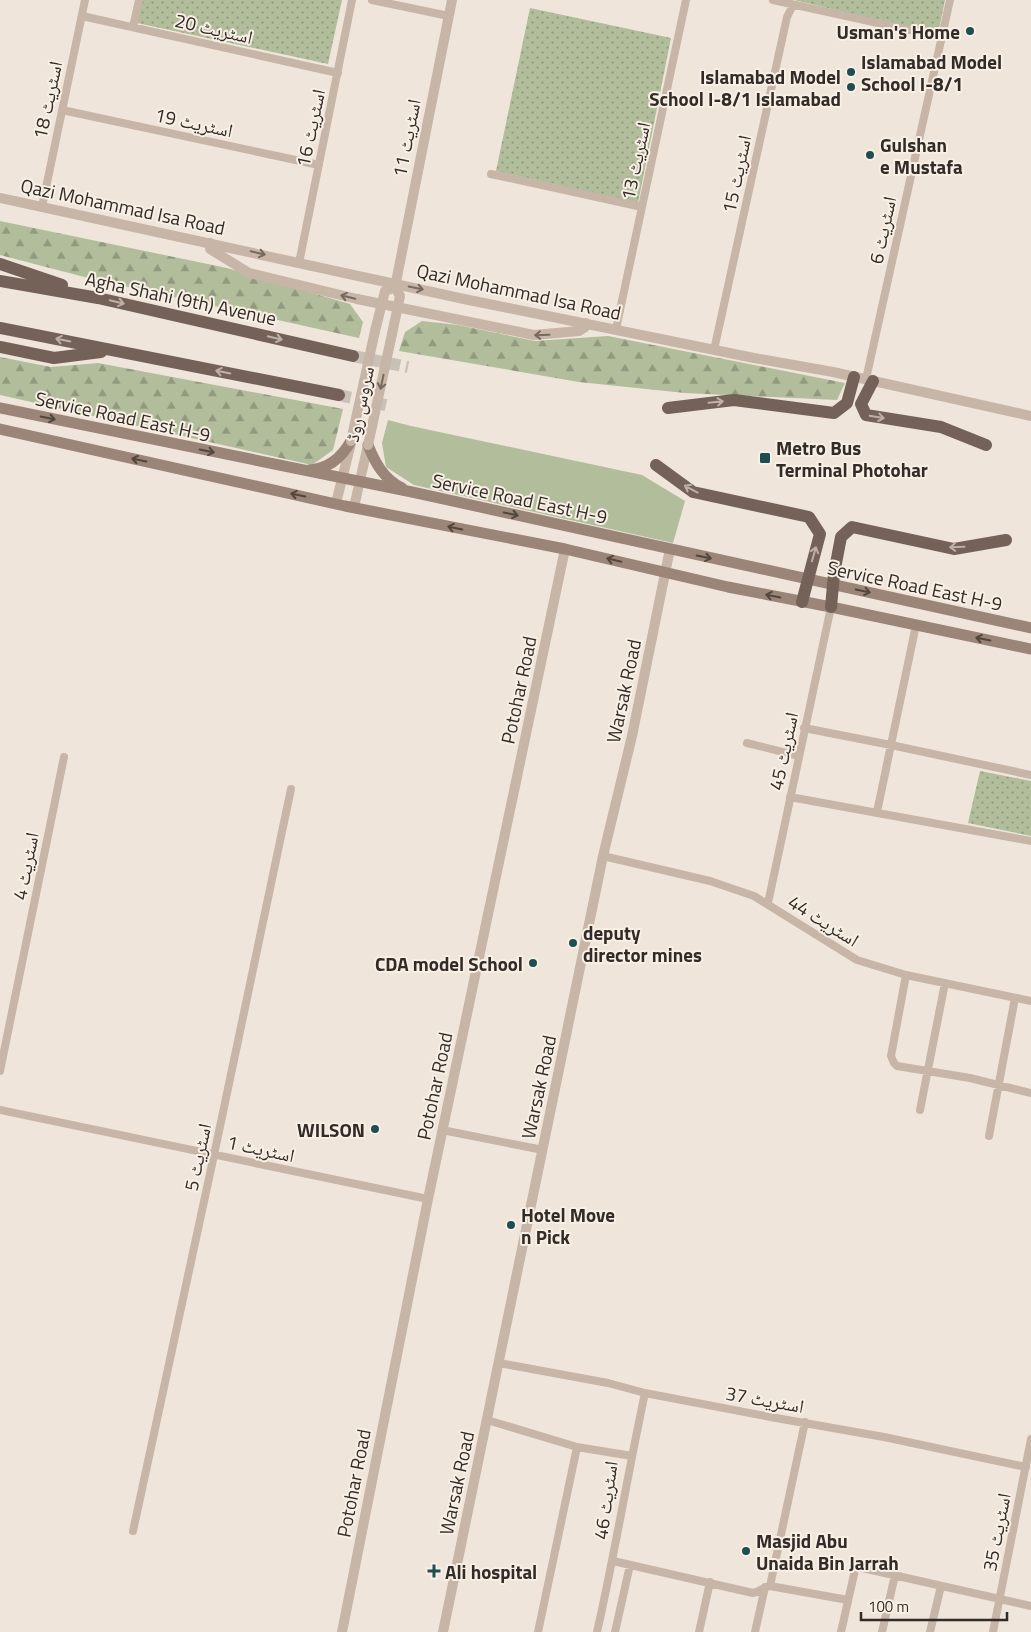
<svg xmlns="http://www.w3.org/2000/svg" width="1031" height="1632" viewBox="0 0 1031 1632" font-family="'Titillium Web','Noto Naskh Arabic',sans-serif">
	<defs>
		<pattern id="forest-firs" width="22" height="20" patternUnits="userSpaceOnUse" patternTransform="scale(1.25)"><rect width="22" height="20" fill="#b1bd9b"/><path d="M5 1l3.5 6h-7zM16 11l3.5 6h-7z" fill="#919a7e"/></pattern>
		<pattern id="park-dots" width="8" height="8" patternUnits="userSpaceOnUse" patternTransform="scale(1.25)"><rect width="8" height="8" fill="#b1bd9b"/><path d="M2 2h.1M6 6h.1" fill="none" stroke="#919a7e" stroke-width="1.8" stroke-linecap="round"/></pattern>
	</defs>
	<rect width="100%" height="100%" fill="#efe5da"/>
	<path fill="#b1bd9b" d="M388,420L411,426L642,475L685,501L673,543L414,485L386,467L382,443Z"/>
	<path fill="url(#forest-firs)" d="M0,221L227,268L350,304L363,322L359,338L92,279L0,255Z
		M422,321L458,325L535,341L608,336L845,383L837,400L685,393L579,382L399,351L405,332Z
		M0,357L51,367L98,363L343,409L333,450L312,465L0,395Z"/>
	<path fill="url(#park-dots)" d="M142,0H342L328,64L137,23Z
		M794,0H945L938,34Z
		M530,8L671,38L638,203L496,171Z
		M980,771L1031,781V836L968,823Z"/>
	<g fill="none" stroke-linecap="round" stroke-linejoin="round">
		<path stroke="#c9c0b6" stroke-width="12" stroke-dasharray="12 6" stroke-linecap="butt" d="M353,356L408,367
			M339,395L390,406"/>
		<path stroke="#c7b5a7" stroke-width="8" d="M372,0L449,16
			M773,0L942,37
			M82,16L338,73
			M133,27L139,0
			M62,110L319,165
			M491,174L642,207
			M42,207L85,0
			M299,263L352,0
			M616,329L686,0
			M714,350L787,17L793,5
			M866,379L950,0
			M804,728L891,745L1031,775
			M747,743L799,756
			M790,797L1031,841
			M877,812L916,625
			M603,856L710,881L754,896L857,960L906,975L1031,1001
			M768,903L831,607
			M906,975L891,1056L894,1063L897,1066L970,1078L1031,1093
			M0,1071L64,757
			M0,1110L428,1199
			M920,1110L945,983
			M442,1130L543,1150
			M989,1136L1015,998
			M499,1363L608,1383L645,1393L776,1418L884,1437L1026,1467
			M487,1420L577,1447L632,1456
			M133,1531L214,1155L291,789
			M613,1561L753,1593C760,1592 763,1587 770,1586L848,1600
			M770,1586L805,1422
			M538,1632L577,1447
			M597,1632C615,1553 628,1472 645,1393
			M615,1632L630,1565
			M699,1632L710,1582
			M755,1632L765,1587
			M841,1632L855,1570L858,1567L1031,1606
			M882,1632L895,1575
			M930,1632L941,1586
			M993,1632L1031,1439"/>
		<path stroke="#c7b5a7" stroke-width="10" d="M0,198L464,299L754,358L833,372L1031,416
			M210,243V249L249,273L357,299L534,335L579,331L585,327L586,323
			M395,287L452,0
			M375,331L385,291L395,287
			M392,334L400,296L395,287
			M336,503L351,443
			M354,507L368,445
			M342,1632L428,1199L565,549
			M443,1632L603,856L632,736L670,549"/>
		<path stroke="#9a8578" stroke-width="11" d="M0,408L412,492L1031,628
			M0,429L345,506L565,549L728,587L831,607L1031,649
			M368,445C375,463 384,479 402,488
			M309,470C329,469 342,457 351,441"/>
		<path stroke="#746259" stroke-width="12" d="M0,264L62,285
			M0,281L98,298L353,356
			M0,328L339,395
			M0,347L54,358L101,352
			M873,381L861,404L866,415L941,427L986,445
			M668,408L734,400L834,413L847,403L854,377
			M656,465L693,492L809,517L820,534L802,602
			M831,607L834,574L841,537L852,527L954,549L1006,540"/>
		<path stroke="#c7b5a7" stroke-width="10" d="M351,441L375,331
			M368,445L392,334"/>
	</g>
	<defs><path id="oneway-shaft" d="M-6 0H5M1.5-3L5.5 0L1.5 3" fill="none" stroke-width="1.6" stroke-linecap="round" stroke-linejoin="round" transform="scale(1.25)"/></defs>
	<g stroke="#766961">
		<use href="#oneway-shaft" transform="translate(258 253) rotate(13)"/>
		<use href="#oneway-shaft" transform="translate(416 288) rotate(12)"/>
		<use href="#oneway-shaft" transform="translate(348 297) rotate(-167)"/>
		<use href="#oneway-shaft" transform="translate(542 335) rotate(178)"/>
		<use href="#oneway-shaft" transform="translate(382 382) rotate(102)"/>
	</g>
	<g stroke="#bdb0a6">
		<use href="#oneway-shaft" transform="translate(117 302) rotate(13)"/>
		<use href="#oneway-shaft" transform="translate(275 338) rotate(13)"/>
		<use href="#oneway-shaft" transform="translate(63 340) rotate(-169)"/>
		<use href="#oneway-shaft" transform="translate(223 372) rotate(-169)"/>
		<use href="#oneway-shaft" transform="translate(716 402) rotate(-6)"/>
		<use href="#oneway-shaft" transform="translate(877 417) rotate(9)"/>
		<use href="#oneway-shaft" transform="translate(691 489) rotate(-152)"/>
		<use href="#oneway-shaft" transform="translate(957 547) rotate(178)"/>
		<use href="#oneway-shaft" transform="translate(814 554) rotate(-74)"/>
	</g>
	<g stroke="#52463f">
		<use href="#oneway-shaft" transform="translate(48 418) rotate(12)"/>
		<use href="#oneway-shaft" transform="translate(207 451) rotate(12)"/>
		<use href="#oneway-shaft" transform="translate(139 460) rotate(-168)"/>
		<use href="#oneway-shaft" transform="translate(298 495) rotate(-168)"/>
		<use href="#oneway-shaft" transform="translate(511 514) rotate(12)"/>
		<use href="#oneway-shaft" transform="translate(455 528) rotate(-169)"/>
		<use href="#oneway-shaft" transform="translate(704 557) rotate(12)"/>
		<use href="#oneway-shaft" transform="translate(614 560) rotate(-167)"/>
		<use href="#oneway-shaft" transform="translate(863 591) rotate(12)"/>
		<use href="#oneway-shaft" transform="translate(773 596) rotate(-169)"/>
		<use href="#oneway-shaft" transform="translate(983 639) rotate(-168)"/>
	</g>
	<g fill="#1f4e52" stroke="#f8efe5" stroke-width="2">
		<circle cx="970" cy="31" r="5"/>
		<circle cx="851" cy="72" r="5"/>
		<circle cx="851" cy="87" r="5"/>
		<circle cx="870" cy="155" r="5"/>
		<rect x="759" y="452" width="12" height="12" rx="2.5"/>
		<circle cx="573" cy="943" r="5"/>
		<circle cx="533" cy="963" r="5"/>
		<circle cx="375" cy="1129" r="5"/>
		<circle cx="511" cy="1225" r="5"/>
		<circle cx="746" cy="1551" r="5"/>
		<path d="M431.5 1563.5h5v5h5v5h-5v5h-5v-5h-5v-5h5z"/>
	</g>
	<g text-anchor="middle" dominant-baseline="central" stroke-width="4" stroke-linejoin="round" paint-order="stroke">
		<g font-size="19" fill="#332b27" stroke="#f8efe5">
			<text transform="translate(214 28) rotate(13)">اسٹریٹ 20</text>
			<text transform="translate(47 100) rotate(-78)">اسٹریٹ 18</text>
			<text transform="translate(194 122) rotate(12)">اسٹریٹ 19</text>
			<text transform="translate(310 128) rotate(-78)">اسٹریٹ 16</text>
			<text transform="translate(406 138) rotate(-79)">اسٹریٹ 11</text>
			<text transform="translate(635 161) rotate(-78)">اسٹریٹ 13</text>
			<text transform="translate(736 174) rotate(-78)">اسٹریٹ 15</text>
			<text transform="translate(123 206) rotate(12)">Qazi Mohammad Isa Road</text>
			<text transform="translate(882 230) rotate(-78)">اسٹریٹ 6</text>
			<text transform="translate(519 291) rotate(12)">Qazi Mohammad Isa Road</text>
			<text transform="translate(181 298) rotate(12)">Agha Shahi (9th) Avenue</text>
			<text transform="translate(359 404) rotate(-78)">سروس روڈ</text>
			<text transform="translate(123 416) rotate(12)">Service Road East H-9</text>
			<text transform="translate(520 498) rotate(12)">Service Road East H-9</text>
			<text transform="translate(915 585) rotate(12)">Service Road East H-9</text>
			<text transform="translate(518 690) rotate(-78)">Potohar Road</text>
			<text transform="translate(623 691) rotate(-78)">Warsak Road</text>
			<text transform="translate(783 751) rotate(-78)">اسٹریٹ 45</text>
			<text transform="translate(25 866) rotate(-79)">اسٹریٹ 4</text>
			<text transform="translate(824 920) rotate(32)">اسٹریٹ 44</text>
			<text transform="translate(434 1086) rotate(-78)">Potohar Road</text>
			<text transform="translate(538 1087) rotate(-78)">Warsak Road</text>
			<text transform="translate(261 1148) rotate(12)">اسٹریٹ 1</text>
			<text transform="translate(197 1157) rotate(-78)">اسٹریٹ 5</text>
			<text transform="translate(765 1399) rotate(10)">اسٹریٹ 37</text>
			<text transform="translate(353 1483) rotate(-79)">Potohar Road</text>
			<text transform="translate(456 1483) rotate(-78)">Warsak Road</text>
			<text transform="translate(605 1500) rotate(-82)">اسٹریٹ 46</text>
			<text transform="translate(996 1532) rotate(-79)">اسٹریٹ 35</text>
		</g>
		<g font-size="19" font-weight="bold" fill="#332b27" stroke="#f8efe5" text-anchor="start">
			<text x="960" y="31" text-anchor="end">Usman's Home</text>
			<text x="861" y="61">Islamabad Model<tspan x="861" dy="22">School I-8/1</tspan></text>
			<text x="841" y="76" text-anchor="end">Islamabad Model<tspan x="841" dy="22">School I-8/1 Islamabad</tspan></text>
			<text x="880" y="144">Gulshan<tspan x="880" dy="22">e Mustafa</tspan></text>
			<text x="776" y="447">Metro Bus<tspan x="776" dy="22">Terminal Photohar</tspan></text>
			<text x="583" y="932">deputy<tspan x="583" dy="22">director mines</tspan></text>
			<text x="523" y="963" text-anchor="end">CDA model School</text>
			<text x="365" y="1129" text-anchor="end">WILSON</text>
			<text x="521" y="1214">Hotel Move<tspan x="521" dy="22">n Pick</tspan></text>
			<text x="756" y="1540">Masjid Abu<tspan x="756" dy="22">Unaida Bin Jarrah</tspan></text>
			<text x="445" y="1571">Ali hospital</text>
		</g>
	</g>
	<path d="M861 1612v8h146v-8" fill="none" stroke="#332b27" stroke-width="2.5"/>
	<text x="868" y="1612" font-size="15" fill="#332b27" stroke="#f8efe5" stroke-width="4" paint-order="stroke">100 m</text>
</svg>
